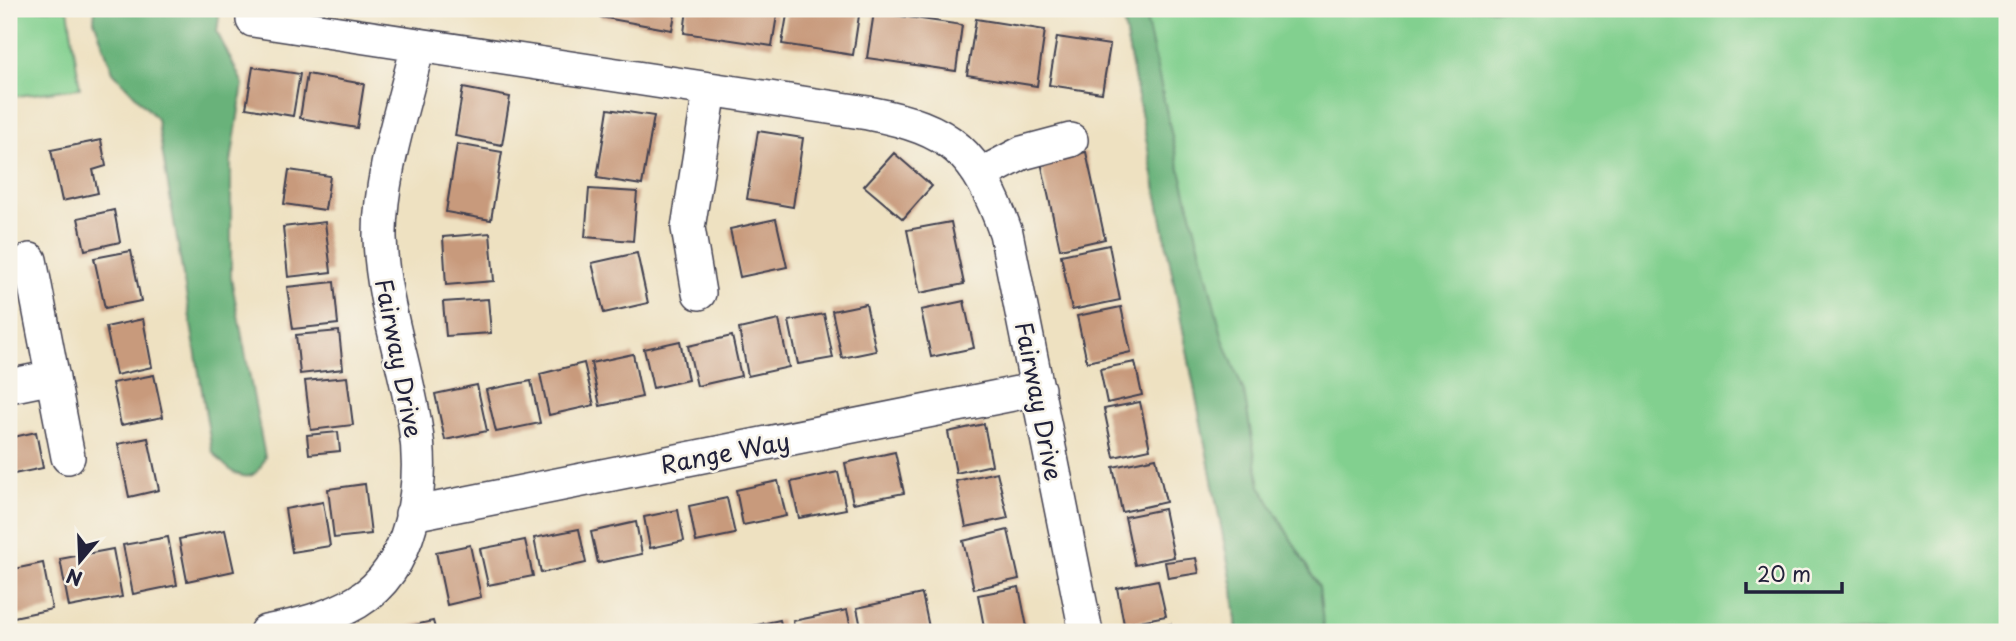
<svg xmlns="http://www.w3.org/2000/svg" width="2016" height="641" viewBox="0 0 2016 641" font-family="'Playpen Sans',sans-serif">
	<rect width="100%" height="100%" fill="#f7f3e8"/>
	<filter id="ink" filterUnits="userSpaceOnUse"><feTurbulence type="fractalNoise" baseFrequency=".0143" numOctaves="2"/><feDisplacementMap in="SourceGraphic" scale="14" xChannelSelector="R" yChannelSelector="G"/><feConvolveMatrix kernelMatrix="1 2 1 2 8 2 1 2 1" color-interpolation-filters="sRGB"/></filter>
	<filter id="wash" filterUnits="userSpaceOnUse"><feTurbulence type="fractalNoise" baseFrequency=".00686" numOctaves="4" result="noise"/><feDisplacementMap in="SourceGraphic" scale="28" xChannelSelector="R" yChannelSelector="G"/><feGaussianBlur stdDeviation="1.57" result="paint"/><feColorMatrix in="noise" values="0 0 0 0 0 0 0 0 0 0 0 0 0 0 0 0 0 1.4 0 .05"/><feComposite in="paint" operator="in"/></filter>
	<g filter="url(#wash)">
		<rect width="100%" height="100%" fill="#eee1c1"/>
		<path fill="#82d08f" stroke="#527965" stroke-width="2" d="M9,9H68L80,88L9,97Z
			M1121,9H2007V632H1237L1233,588Z"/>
		<path fill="#69b27a" stroke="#466a5a" stroke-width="2" d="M95,9H220L217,32L243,84L231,162V278L265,457C252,494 227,470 212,451L157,119L113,72L94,20Z
			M1121,9H1144L1175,150L1223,339L1244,392L1260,486L1319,587L1324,632H1237L1233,588Z"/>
		<g id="blocks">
			<path fill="#c89a7c" d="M601,9H676L672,30L600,17Z
				M687,9H778L772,46L684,33Z
				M788,9H860L853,55L782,44Z
				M874,12L962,25L956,71L867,58Z
				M976,19L1045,30L1037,86L967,75Z
				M1057,37L1110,45L1102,93L1049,85Z
				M253,67L300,74L293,116L246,108Z
				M307,74L364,84L357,128L300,118Z
				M463,88L510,97L502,145L455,136Z
				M608,109L654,116L642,185L597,178Z
				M758,131L803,138L793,207L747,199Z
				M101,140L106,166L93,170L98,193L62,201L51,150Z
				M457,144L502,152L491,220L446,212Z
				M1086,152L1105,239L1060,249L1041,162Z
				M894,153L932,186L903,219L864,186Z
				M289,170L330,176L325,210L284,204Z
				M589,189L637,192L633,241L585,237Z
				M114,210L120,242L85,250L78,218Z
				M776,219L787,267L740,277L730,229Z
				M325,222L331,272L288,277L283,227Z
				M951,222L964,284L920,293L907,230Z
				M490,233L494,281L446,285L443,237Z
				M1109,245L1120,300L1072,310L1061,255Z
				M131,251L141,301L105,308L94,258Z
				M637,253L648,303L604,313L592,263Z
				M334,282L338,324L293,329L287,287Z
				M488,299L491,333L446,336L443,302Z
				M964,301L974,348L931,357L921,310Z
				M866,304L876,351L842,358L832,311Z
				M1121,307L1131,352L1087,362L1077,316Z
				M824,314L833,358L798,364L789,321Z
				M143,319L152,367L116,375L106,327Z
				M779,320L789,367L748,376L739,329Z
				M339,331L343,369L300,374L296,335Z
				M732,336L741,376L697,386L688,346Z
				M680,341L688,380L653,388L644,349Z
				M633,354L642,397L600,406L591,363Z
				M1135,362L1142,395L1107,403L1100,369Z
				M584,363L594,405L549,415L540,374Z
				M154,375L163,417L121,425L112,383Z
				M347,377L353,425L311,430L305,381Z
				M531,381L540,423L496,432L486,390Z
				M477,385L487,431L445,440L435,394Z
				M1140,402L1150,449L1114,457L1104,409Z
				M984,424L992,465L956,473L948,432Z
				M36,432L43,468L9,475V438Z
				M338,432L340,451L309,454L307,435Z
				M148,438L159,490L129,497L118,444Z
				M895,452L904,493L853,503L845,463Z
				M1156,458L1166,502L1122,512L1113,467Z
				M838,472L846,509L799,518L791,482Z
				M997,472L1008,518L966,527L956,481Z
				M778,481L786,516L743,525L736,490Z
				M365,484L371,534L334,538L328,489Z
				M727,498L735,534L696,542L689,506Z
				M323,502L330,546L292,552L285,509Z
				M1164,509L1174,557L1135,565L1125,517Z
				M678,510L684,541L650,548L644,517Z
				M636,522L642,554L598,563L591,532Z
				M579,529L586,563L541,573L534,538Z
				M225,530L234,571L187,581L179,539Z
				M1008,530L1019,579L974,589L963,541Z
				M168,537L177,585L133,594L123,545Z
				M525,540L533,576L488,585L480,549Z
				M470,545L481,597L447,605L436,552Z
				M113,549L122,597L69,607L60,559Z
				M1196,558L1199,573L1168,578L1165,562Z
				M43,563L52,609L9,618V570Z
				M1158,580L1166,616L1124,624L1117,588Z
				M1019,587L1028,632H985L978,595Z
				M922,594L930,632H862L857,608Z
				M847,610L852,632H795L793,621Z
				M780,620L783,632H739L738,629Z
				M433,621L436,632H402L401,628Z
				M1171,624L1172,632H1139V631Z"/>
		</g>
	</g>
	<g filter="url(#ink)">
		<use href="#blocks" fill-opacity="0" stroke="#413f4f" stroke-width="2"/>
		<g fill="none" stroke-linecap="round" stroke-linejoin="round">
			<g stroke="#413f4f" stroke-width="36">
				<path id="minor" d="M253,20L868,113C952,129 977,152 1006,233L1086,632
					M980,175L1022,153L1071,140
					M30,260L68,457
					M699,293L688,228L710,90
					M9,386L53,377
					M412,514L1038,389
					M266,632C296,626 330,618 357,602C413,568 425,485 415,425C405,362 382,302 380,238C379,176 404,105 418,45"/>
			</g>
			<use href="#minor" stroke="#fff" stroke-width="33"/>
		</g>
	</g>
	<g text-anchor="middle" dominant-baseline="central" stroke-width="5" stroke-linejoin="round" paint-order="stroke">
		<g font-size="24" fill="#22223b" stroke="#f7f3e8">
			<text transform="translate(400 358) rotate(79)">Fairway Drive</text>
			<text transform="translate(1040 401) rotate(79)">Fairway Drive</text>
			<text transform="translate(725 452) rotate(-11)">Range Way</text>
		</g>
	</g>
	<rect width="2016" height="641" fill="none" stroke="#f7f3e8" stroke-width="35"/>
	<g transform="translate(80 561) rotate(199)" stroke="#f7f3e8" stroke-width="5" paint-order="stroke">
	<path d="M0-5L12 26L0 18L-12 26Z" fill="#22223b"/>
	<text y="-10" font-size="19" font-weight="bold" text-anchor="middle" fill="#22223b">N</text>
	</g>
	<path d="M1746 582v10h96v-10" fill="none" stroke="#22223b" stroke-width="3.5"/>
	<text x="1757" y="582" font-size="21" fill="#22223b" stroke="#f7f3e8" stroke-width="5" paint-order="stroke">20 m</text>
</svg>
